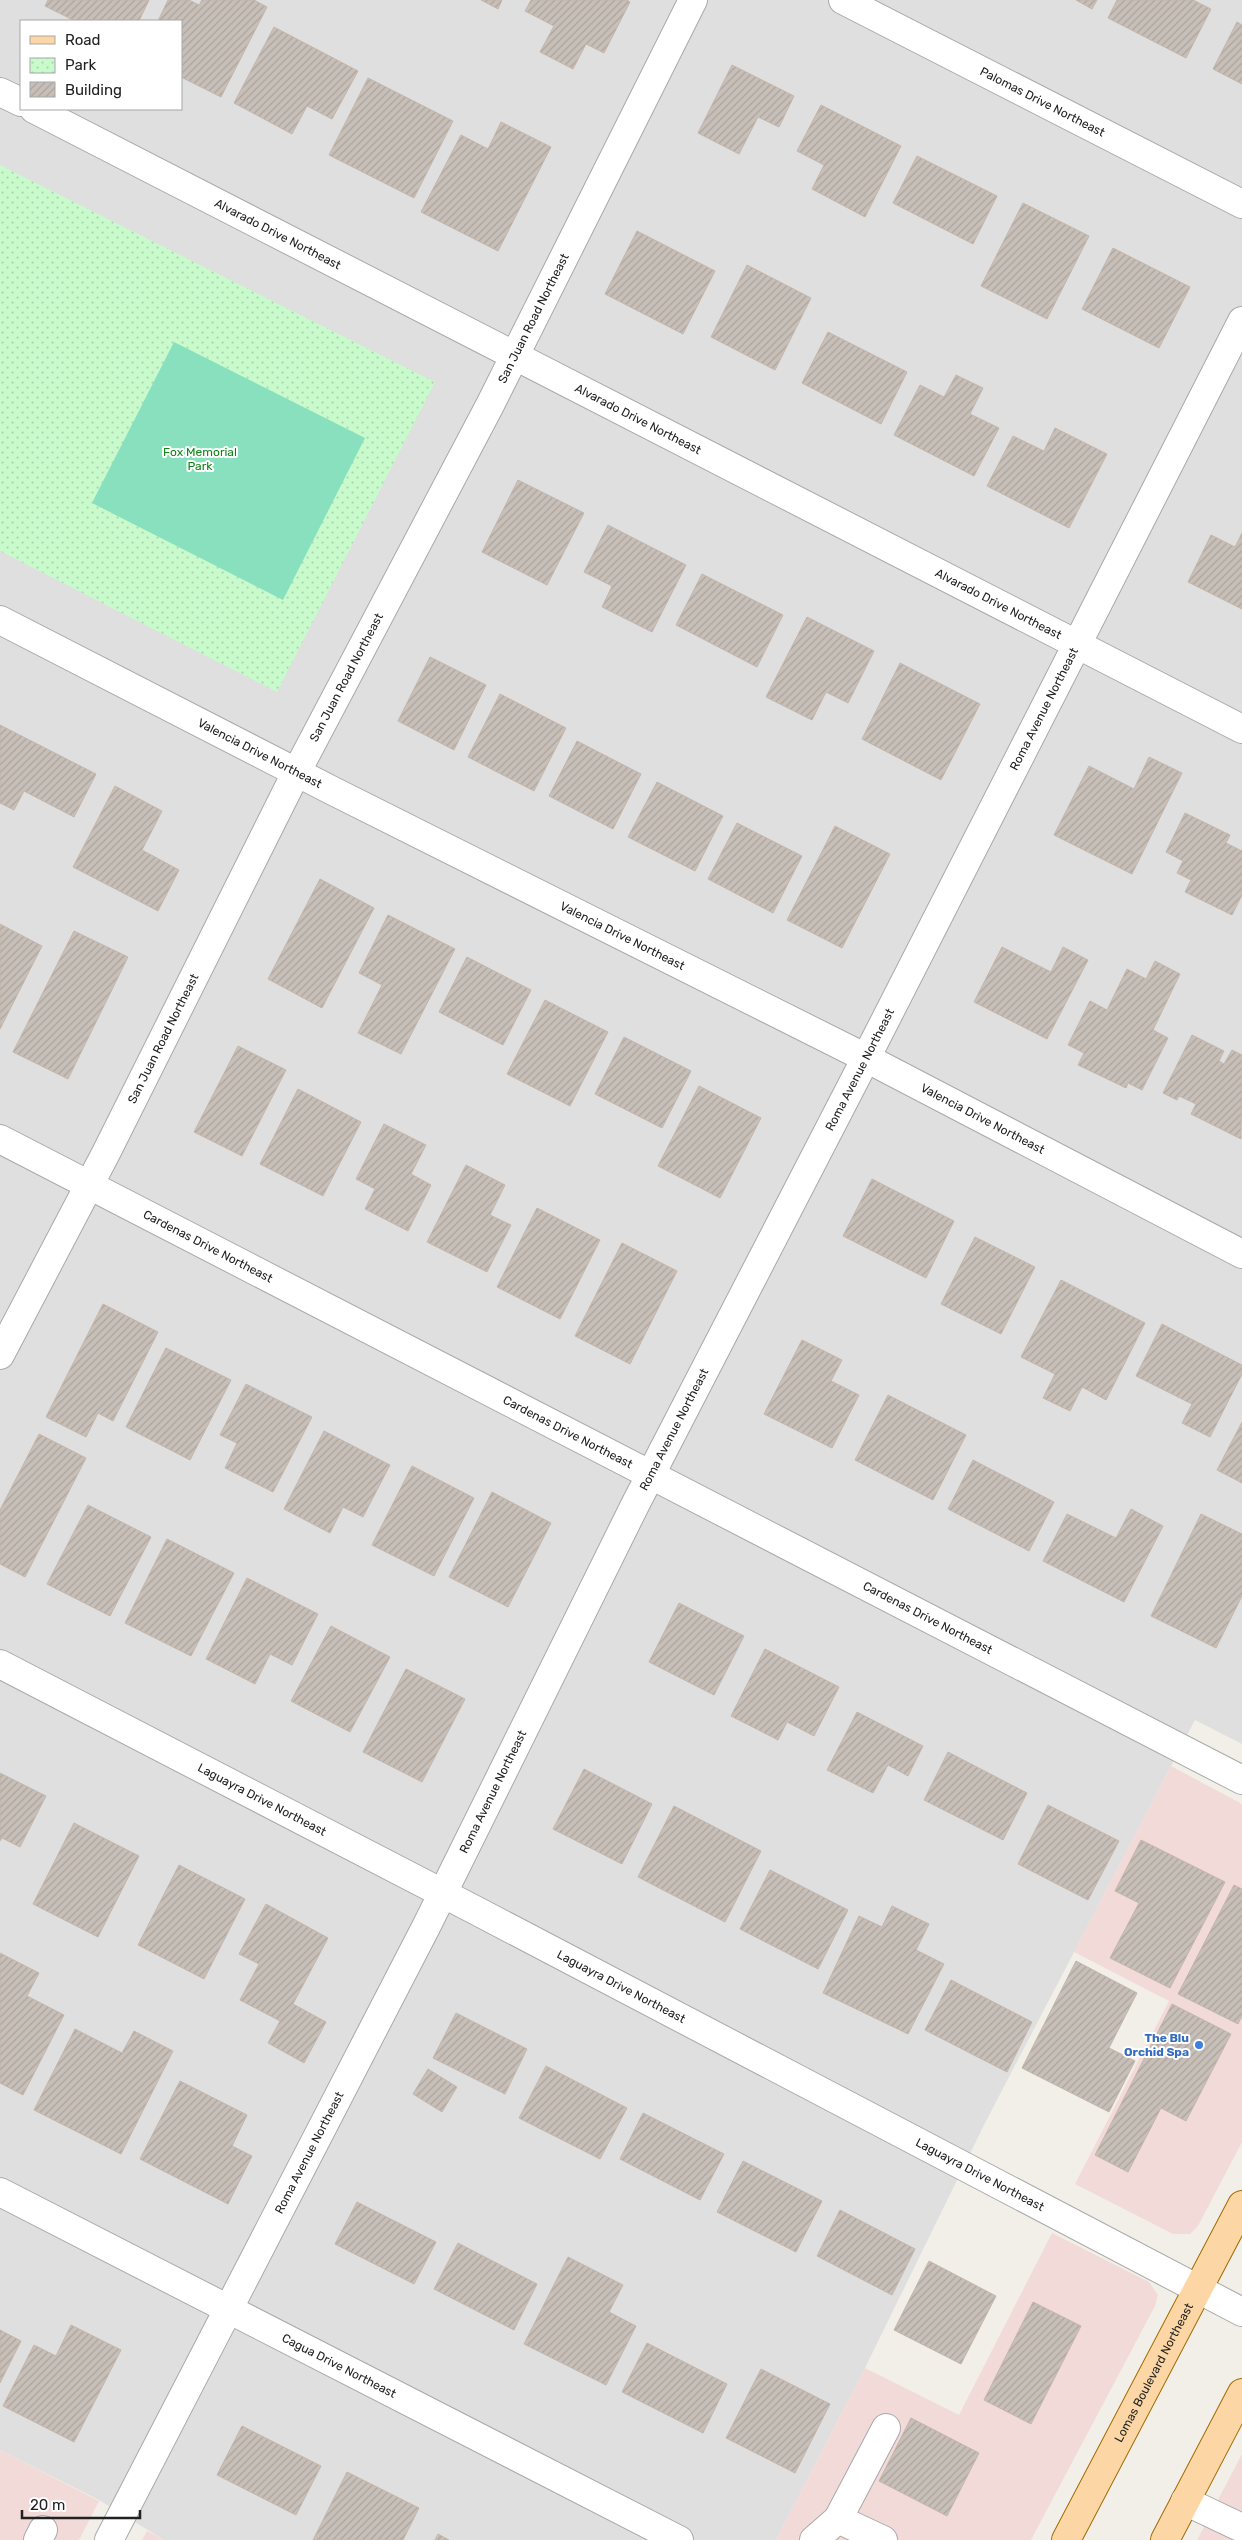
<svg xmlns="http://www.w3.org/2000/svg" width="1242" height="2540" viewBox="0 0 1242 2540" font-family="Rubik,sans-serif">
	<defs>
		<pattern id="park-dots" width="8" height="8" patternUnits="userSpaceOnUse" patternTransform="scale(1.25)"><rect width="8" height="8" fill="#c8facc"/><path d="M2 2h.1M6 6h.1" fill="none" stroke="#acd6af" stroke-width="1.8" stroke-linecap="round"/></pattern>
		<pattern id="building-hatch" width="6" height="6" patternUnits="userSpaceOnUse" patternTransform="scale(1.25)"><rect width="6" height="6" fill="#c7bfb8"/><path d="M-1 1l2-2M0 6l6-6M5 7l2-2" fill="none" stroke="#aba49e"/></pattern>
	</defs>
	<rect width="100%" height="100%" fill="#f2efe9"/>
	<path fill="#e0dfdf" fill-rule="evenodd" d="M0,0H1242V1744L1195,1720L985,2123L865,2368L776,2540H164L99,2500L0,2450ZM21,21H181V109H21Z"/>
	<path fill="#f2dad9" d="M1171,1766L1242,1804V2142L1198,2226L1190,2234H1173L1075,2184L1169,2001L1074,1952Z
		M1052,2233L1149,2282L1158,2295L1155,2306L1031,2540H776L865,2368L959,2415Z
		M0,2450L99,2501L79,2540H0Z
		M1242,2454V2540H1197Z
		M147,2531L155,2535L164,2540H142Z"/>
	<path fill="url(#park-dots)" d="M0,165L435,382L277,692L0,551Z"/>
	<path fill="#88e0be" d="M174,342L365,438L283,600L92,503Z"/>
	<path fill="url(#building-hatch)" stroke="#c4b6ab" d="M48,0H149L139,21H75L45,6Z
		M168,0H189L199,5L202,0H254L267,7L221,97L181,77V21H158Z
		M481,0H502L498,9Z
		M531,0H627L630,2L604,53L586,44L573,69L540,52L554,26L525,11Z
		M1076,0H1097L1092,9Z
		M1117,0H1193L1211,9L1186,58L1108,18Z
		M1237,22L1242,25V84L1213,69Z
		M274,27L358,71L332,119L307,106L292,134L234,103Z
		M732,65L794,96L779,127L758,117L739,154L698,133Z
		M368,78L453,121L414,198L329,155Z
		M821,105L901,146L865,217L812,189L824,165L797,151Z
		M501,122L551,147L498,251L421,212L461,135L488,149Z
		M917,156L997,196L973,244L893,203Z
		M1023,203L1089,236L1047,319L981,286Z
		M637,231L715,271L683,334L605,294Z
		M1113,248L1190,287L1159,348L1082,309Z
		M747,265L811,298L775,370L711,337Z
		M828,332L907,372L881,424L802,383Z
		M956,375L983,388L970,414L999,428L974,476L894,435L920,385L944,397Z
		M1055,428L1107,454L1069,528L987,486L1013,436L1044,451Z
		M518,480L584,513L547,585L482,552Z
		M608,525L686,565L652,632L602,607L612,586L584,572Z
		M1242,533V609L1188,582L1211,535L1235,547Z
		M702,574L783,615L757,667L676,625Z
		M807,617L874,651L848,703L826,692L812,720L766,697Z
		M430,657L486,685L454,750L398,721Z
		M900,663L980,704L941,780L862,739Z
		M500,694L566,728L534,791L468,757Z
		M0,725L96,774L74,817L24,791L14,810L0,803Z
		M577,741L641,774L613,829L549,796Z
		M1149,757L1182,773L1132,874L1054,835L1089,766L1134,789Z
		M657,782L723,816L695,871L628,837Z
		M115,786L162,811L142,850L179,870L158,911L73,867Z
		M1185,813L1230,835L1226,843L1242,851V895L1232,915L1185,892L1191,880L1177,873L1183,861L1166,852Z
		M737,823L802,856L773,913L708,879Z
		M835,826L890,854L842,948L787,920Z
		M320,879L374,908L322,1008L268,979Z
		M388,915L455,949L401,1054L358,1033L382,985L359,973Z
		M0,924L42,946L0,1029Z
		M74,931L128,957L68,1079L13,1052Z
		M1002,947L1051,972L1063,947L1088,960L1047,1039L974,1002Z
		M467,957L531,990L503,1045L439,1012Z
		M1155,961L1180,974L1153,1030L1168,1038L1142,1090L1128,1083L1126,1088L1078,1065L1084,1053L1068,1045L1090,1001L1107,1010L1127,969L1146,979Z
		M545,1000L608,1032L570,1106L507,1074Z
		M1192,1035L1224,1051L1219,1061L1224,1064L1232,1050L1242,1055L1241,1139L1191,1114L1196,1104L1179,1096L1177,1100L1163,1093Z
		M624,1037L691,1071L662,1128L595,1094Z
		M238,1046L286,1070L242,1156L194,1132Z
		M699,1086L761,1118L720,1198L658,1166Z
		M298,1089L361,1122L323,1196L260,1164Z
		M384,1124L426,1145L411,1174L431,1185L408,1231L365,1209L375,1189L356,1179Z
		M466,1165L505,1185L490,1215L511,1225L487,1272L427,1242Z
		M872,1179L954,1221L926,1278L843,1236Z
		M537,1208L600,1240L560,1319L497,1287Z
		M975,1237L1035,1267L1001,1334L941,1304Z
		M622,1243L677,1271L630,1364L575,1336Z
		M1061,1280L1145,1323L1106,1400L1082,1387L1070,1411L1043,1398L1055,1374L1021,1357Z
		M103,1304L158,1332L113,1421L98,1413L86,1437L46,1417Z
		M1162,1324L1242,1365V1374L1210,1437L1182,1423L1192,1404L1136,1376Z
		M802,1340L842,1360L831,1381L859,1395L832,1448L764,1414Z
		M166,1348L231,1380L190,1460L126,1427Z
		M246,1384L312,1417L273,1492L225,1468L237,1443L220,1435Z
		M888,1395L966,1435L933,1500L855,1460Z
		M1242,1422V1483L1217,1470Z
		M324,1431L390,1465L363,1517L343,1507L330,1533L284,1509Z
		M39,1434L86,1458L25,1577L0,1564V1510Z
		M973,1460L1054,1502L1029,1551L948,1509Z
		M412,1466L474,1498L434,1576L372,1545Z
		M492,1492L551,1523L508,1607L449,1577Z
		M88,1505L151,1537L110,1616L47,1584Z
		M1131,1509L1163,1526L1124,1602L1043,1561L1067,1514L1116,1538Z
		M1201,1514L1242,1534V1596L1216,1648L1151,1616Z
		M167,1539L234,1573L191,1656L125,1623Z
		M247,1578L318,1614L292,1665L270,1654L255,1684L206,1659Z
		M679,1603L744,1636L714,1695L649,1662Z
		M331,1626L390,1657L350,1732L291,1701Z
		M765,1649L839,1687L814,1736L787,1722L778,1740L731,1716Z
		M406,1669L465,1699L422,1782L363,1752Z
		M857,1712L923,1746L908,1776L888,1765L873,1793L827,1770Z
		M948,1752L1027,1793L1003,1840L924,1800Z
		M584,1769L652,1804L622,1864L553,1829Z
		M0,1773L46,1796L20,1847L2,1838L0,1841Z
		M1048,1805L1119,1841L1088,1900L1018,1864Z
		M674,1806L761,1851L725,1922L638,1877Z
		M74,1823L139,1856L98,1937L33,1904Z
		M1141,1840L1225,1882L1170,1988L1110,1958L1139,1903L1115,1891Z
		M179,1865L245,1899L204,1979L138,1945Z
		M770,1870L848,1910L818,1969L740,1929Z
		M1234,1885L1242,1889V2016L1238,2024L1178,1994Z
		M266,1904L328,1938L293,2004L326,2022L304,2063L268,2043L280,2021L240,2000L259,1964L239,1954Z
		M892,1906L929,1924L916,1950L944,1964L908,2034L823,1993L859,1916L882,1927Z
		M0,1953L39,1973L27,1996L64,2015L23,2095L0,2083Z
		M1076,1961L1137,1993L1109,2048L1135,2061L1109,2112L1022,2068Z
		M951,1980L1032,2022L1007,2072L925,2030Z
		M1172,2004L1231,2034L1186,2121L1161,2108L1128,2172L1095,2155Z
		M456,2013L527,2049L505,2094L433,2058Z
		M75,2029L122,2053L134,2031L173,2051L121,2154L34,2110Z
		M546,2066L627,2108L600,2159L519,2118Z
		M428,2069L457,2087L442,2112L413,2094Z
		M180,2081L247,2115L232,2146L252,2156L228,2204L140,2159Z
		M643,2113L724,2154L700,2200L620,2159Z
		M743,2161L822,2201L796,2252L717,2212Z
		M357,2202L436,2242L414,2284L335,2244Z
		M840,2210L915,2249L892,2295L817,2256Z
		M458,2243L537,2284L514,2330L434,2289Z
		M568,2257L623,2285L609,2312L636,2326L606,2385L524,2344Z
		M929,2261L996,2296L961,2364L894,2330Z
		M1033,2302L1081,2326L1031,2424L984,2400Z
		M71,2325L121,2350L74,2442L3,2406L34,2345L56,2356Z
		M0,2330L21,2341L0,2383Z
		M647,2343L727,2384L703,2433L622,2392Z
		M761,2369L830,2404L795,2473L726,2438Z
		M911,2418L979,2453L947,2516L879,2481Z
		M242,2426L321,2466L296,2515L217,2475Z
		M347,2472L419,2508L403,2540H313Z
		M438,2534L449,2540H435Z"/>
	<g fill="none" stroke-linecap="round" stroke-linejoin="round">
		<g stroke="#a9a9a9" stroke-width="30">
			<g id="minor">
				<path id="s1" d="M843,0L1242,204"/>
				<path d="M0,92L21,102"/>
				<path id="s2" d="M34,109L1242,729"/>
				<path id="s3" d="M0,620L333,791L866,1058L1242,1254"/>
				<path id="s4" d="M0,1139L1242,1780"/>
				<path id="s5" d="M0,1355L106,1153L296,773L490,405L693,0"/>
				<path id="s6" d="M0,1664L475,1910L1242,2312"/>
				<path id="s7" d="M0,2192L679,2540"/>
				<path d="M1185,2501L1242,2528"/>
				<path d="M838,2519L886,2428"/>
				<path d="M38,2540L43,2530"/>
				<path id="s8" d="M109,2540L427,1925L635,1505L866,1058L1242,321"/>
				<path d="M814,2540L838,2519L883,2540"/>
			</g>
		</g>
		<g stroke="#a06b00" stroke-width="30">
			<g id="major">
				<path id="s9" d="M1066,2540L1242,2205"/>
				<path d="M1165,2540L1242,2393"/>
			</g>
		</g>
		<use href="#minor" stroke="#fff" stroke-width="28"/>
		<use href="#major" stroke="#fcd6a4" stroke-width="28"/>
	</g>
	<circle fill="#3f7fe0" stroke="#fff" stroke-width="2" cx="1199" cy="2045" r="5"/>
	<g text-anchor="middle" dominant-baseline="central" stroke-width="4" stroke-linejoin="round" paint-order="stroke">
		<g font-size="12" fill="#222" stroke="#fff">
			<text stroke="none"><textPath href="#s1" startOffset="224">Palomas Drive Northeast</textPath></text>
			<text stroke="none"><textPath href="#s2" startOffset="274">Alvarado Drive Northeast</textPath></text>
			<text stroke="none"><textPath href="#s5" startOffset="1166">San Juan Road Northeast</textPath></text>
			<text stroke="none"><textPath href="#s2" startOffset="679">Alvarado Drive Northeast</textPath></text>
			<text stroke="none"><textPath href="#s2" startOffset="1084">Alvarado Drive Northeast</textPath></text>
			<text stroke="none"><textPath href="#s5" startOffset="761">San Juan Road Northeast</textPath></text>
			<text stroke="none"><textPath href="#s8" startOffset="2056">Roma Avenue Northeast</textPath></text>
			<text stroke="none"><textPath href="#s3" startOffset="292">Valencia Drive Northeast</textPath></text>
			<text stroke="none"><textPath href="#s3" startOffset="698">Valencia Drive Northeast</textPath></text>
			<text stroke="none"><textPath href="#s5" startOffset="356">San Juan Road Northeast</textPath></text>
			<text stroke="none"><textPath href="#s8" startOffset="1651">Roma Avenue Northeast</textPath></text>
			<text stroke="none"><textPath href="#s3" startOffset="1102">Valencia Drive Northeast</textPath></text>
			<text stroke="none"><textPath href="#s4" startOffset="234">Cardenas Drive Northeast</textPath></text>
			<text stroke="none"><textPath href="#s8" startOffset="1246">Roma Avenue Northeast</textPath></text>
			<text stroke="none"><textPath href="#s4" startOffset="639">Cardenas Drive Northeast</textPath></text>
			<text stroke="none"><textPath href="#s4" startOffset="1044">Cardenas Drive Northeast</textPath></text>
			<text stroke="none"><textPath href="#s8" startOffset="841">Roma Avenue Northeast</textPath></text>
			<text stroke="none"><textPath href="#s6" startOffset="295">Laguayra Drive Northeast</textPath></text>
			<text stroke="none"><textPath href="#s6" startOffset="700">Laguayra Drive Northeast</textPath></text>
			<text stroke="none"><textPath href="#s8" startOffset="436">Roma Avenue Northeast</textPath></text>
			<text stroke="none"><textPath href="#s6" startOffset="1105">Laguayra Drive Northeast</textPath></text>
			<text stroke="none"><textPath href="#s7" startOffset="381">Cagua Drive Northeast</textPath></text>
			<text stroke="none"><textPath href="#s9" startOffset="189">Lomas Boulevard Northeast</textPath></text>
		</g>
		<g font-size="12" fill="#0c8416" stroke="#fff">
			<text x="200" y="452">Fox Memorial<tspan x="200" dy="14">Park</tspan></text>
		</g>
		<g font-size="12" font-weight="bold" fill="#366cbe" stroke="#fff" text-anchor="end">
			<text x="1189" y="2038">The Blu<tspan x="1189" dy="14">Orchid Spa</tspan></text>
		</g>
	</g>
	<rect x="20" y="20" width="162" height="90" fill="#ffffff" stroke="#a7a7a7"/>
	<rect x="30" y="36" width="25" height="8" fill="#fcd6a4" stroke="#a7a7a7"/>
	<text x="65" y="45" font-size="15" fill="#222222">Road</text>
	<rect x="30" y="58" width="25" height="15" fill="url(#park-dots)" stroke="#a7a7a7"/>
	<text x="65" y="70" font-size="15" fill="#222222">Park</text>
	<rect x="30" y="82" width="25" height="15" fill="url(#building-hatch)" stroke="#a7a7a7"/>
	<text x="65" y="95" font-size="15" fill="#222222">Building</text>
	<path d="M22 2510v8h118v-8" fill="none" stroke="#222222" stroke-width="2.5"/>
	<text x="30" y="2510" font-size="15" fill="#222222" stroke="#ffffff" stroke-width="4" paint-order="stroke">20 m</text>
</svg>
